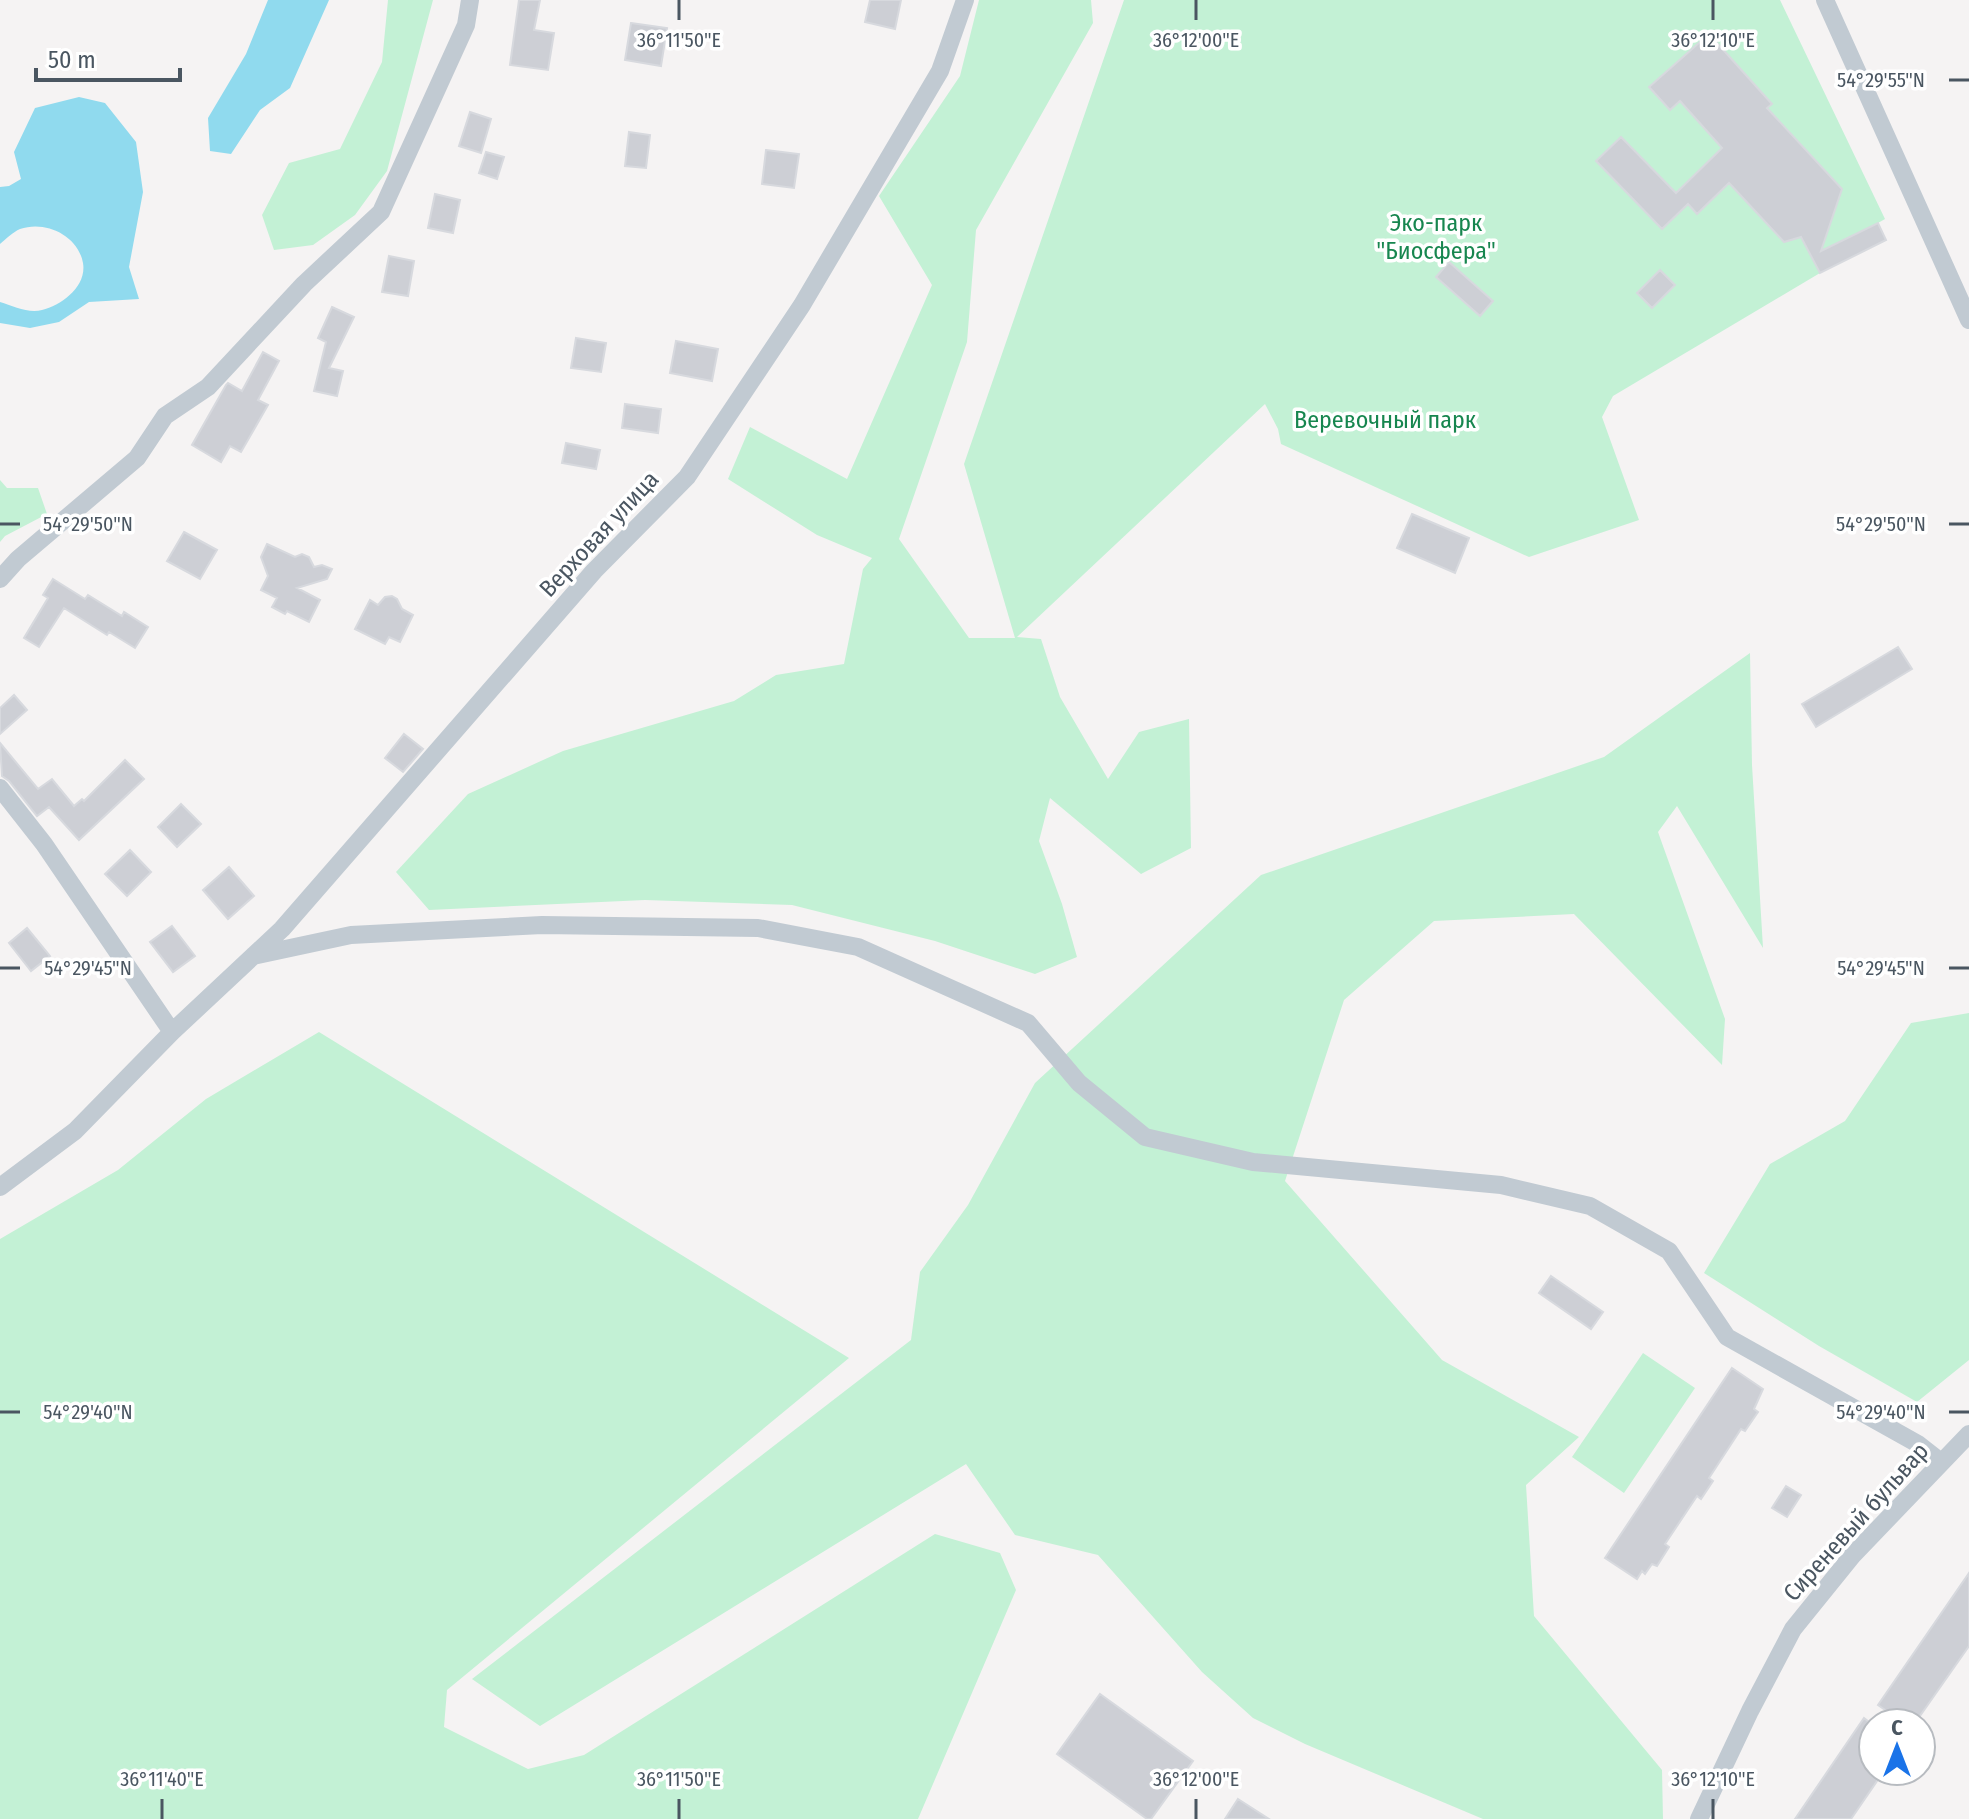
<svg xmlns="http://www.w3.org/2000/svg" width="1969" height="1819" viewBox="0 0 1969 1819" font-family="'Fira Sans Condensed',sans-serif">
	<rect width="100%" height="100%" fill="#f5f3f3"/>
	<path fill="#c3f1d5" d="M388,0H433L387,171L355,215L313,245L274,250L262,215L289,163L340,149L382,62Z
		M979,0H1091L1093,23L976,230L967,342L899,539L969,638H1015L964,464L1124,0H1780L1885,219L1878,223L1886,240L1820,273L1613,396L1602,417L1639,520L1529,557L1281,444L1278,429L1265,404L1017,637L1041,639L1060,697L1108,779L1139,732L1189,719L1191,848L1141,874L1050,798L1039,841L1062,904L1077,957L1035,974L935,941L792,905L645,900L429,910L396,872L468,794L563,751L734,701L776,675L844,664L863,569L872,558L817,535L728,479L750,427L847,479L932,285L879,196L960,76Z
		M0,480L7,488H38L47,514L5,536L0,542Z
		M1750,653L1752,765L1763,948L1677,806L1658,832L1725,1019L1722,1065L1574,914L1434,921L1344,1000L1285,1181L1442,1360L1579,1437L1526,1485L1534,1616L1662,1770L1663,1819H1483L1305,1744L1253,1718L1202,1672L1098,1555L1015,1535L966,1464L540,1726L472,1679L911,1340L920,1272L968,1205L1035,1083L1261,875L1604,757Z
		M1969,1013V1360L1917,1402L1819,1346L1704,1273L1770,1164L1845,1121L1911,1023Z
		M319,1032L849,1358L447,1690L444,1727L528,1769L584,1755L935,1534L1000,1553L1016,1590L918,1819H0V1239L118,1170L206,1099Z
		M1643,1353L1695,1388L1624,1493L1572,1457Z"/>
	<path fill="#90daee" d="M268,0H329L290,88L260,110L231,154L210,151L208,118L246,54Z
		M79,97L105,103L136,142L143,192L129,267L139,299L89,302L59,322L30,328L0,323V302C13,306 29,314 42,310C62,305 87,286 83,263C78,235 45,220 20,229C13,232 6,239 0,244V187L9,186L21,179L14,152L35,108Z"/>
	<path fill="#cdcfd5" stroke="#d7d9de" stroke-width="2" d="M519,0H540L534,30L554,33L548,70L510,65Z
		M870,0H901L895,29L865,22Z
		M631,23L667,28L661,66L625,60Z
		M1709,34L1772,104L1767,108L1842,189L1821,251L1878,223L1886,240L1820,273L1801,237L1784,242L1729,183L1697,214L1688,204L1662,229L1596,161L1621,137L1676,193L1722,148L1680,101L1670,110L1649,87Z
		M470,112L491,119L481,153L459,146Z
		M629,132L650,135L646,168L625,166Z
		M766,150L799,154L794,188L762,184Z
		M486,152L504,157L497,179L479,173Z
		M435,194L460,200L453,233L428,228Z
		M389,256L414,261L408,296L382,292Z
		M1449,262L1493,301L1480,316L1436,277Z
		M1660,270L1675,285L1652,308L1637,293Z
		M332,307L354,317L329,368L343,371L337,396L314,391L326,342L318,338Z
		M576,338L606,343L601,372L571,368Z
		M676,341L718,349L712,381L670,373Z
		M263,352L279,361L258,400L268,405L241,452L230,446L221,462L192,445L226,385L228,383L242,391Z
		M625,404L661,409L658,433L622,428Z
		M566,443L600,450L596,469L562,463Z
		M1412,514L1469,538L1455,573L1397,548Z
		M184,532L217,550L200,579L167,561Z
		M267,544L295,557L302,554L309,557L314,567L322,565L332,569L327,579L297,588L320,600L309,622L287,611L285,614L272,607L277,598L261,590L268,576L261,557Z
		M53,579L85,599L88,595L122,616L124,612L148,627L135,648L109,632L107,635L64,608L39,647L24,638L48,598L43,595Z
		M392,596L397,599L402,609L413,615L400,642L389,637L385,644L355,629L370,600L378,605L385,597Z
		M1898,647L1912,669L1816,727L1802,704Z
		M14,695L27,710L0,734V708Z
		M404,734L423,749L403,772L385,758Z
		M0,743L38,789L52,779L74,806L82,799L84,801L125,760L144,779L79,840L49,807L37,816L9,781L2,776Z
		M181,804L201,824L177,847L158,827Z
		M130,850L151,872L127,896L105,874Z
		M229,867L254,896L228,919L203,890Z
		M172,926L195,956L173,972L150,942Z
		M27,928L50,956L31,971L9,943Z
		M1551,1276L1603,1312L1591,1329L1539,1293Z
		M1732,1368L1763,1389L1754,1409L1758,1412L1745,1431L1741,1429L1709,1478L1713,1481L1701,1499L1697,1496L1665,1544L1669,1547L1657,1566L1652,1564L1645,1574L1642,1571L1637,1579L1605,1558Z
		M1786,1486L1801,1495L1787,1517L1772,1508Z
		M1969,1573V1646L1915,1723H1904L1878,1705Z
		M1100,1694L1193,1761L1151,1819H1147L1057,1754Z
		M1864,1718L1873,1725V1771H1884L1851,1819H1795Z
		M1238,1799L1269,1819H1225Z"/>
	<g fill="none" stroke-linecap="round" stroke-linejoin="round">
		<path stroke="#c1cad2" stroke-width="18" d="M1825,0L1969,320
			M0,579L18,559L137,458L165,416L208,387L304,284L381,212L466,25L470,0
			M0,788L44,844L172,1032
			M253,956L351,935L542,925L758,928L858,947L1028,1023L1079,1083L1145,1137L1253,1162L1501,1185L1590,1206L1669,1251L1727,1337L1918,1444L1941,1462
			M0,1187L75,1131L172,1032L282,929L594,571L687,477L802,305L940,71L965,0
			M1699,1819L1750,1711L1793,1629L1852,1556L1969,1434"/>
	</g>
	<path fill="none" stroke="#4a5661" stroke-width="3" d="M679,0V20M1196,0V20M1713,0V20M1949,80H1969M0,524H20M1949,524H1969M0,968H20M1949,968H1969M0,1412H20M1949,1412H1969M162,1799V1819M679,1799V1819M1196,1799V1819M1713,1799V1819"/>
	<g text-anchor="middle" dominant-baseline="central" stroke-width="7" stroke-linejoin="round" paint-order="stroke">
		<g font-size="24" fill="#17864f" stroke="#fff">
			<text x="1436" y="223">Эко-парк<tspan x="1436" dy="28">"Биосфера"</tspan></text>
			<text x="1385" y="420">Веревочный парк</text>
		</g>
		<g font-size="24" fill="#4a5661" stroke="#fff">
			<text transform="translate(599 534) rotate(-47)">Верховая улица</text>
			<text transform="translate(1856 1522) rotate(-48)">Сиреневый бульвар</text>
		</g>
	</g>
	<g font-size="20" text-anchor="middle" fill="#4a5661" stroke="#fff" stroke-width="7" stroke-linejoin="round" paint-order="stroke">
		<text x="679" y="47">36°11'50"E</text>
		<text x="1196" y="47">36°12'00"E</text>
		<text x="1713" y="47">36°12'10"E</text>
		<text x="1881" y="87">54°29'55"N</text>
		<text x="88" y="531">54°29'50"N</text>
		<text x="1881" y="531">54°29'50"N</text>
		<text x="88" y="975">54°29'45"N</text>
		<text x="1881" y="975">54°29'45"N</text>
		<text x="88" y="1419">54°29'40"N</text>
		<text x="1881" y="1419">54°29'40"N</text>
		<text x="162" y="1786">36°11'40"E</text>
		<text x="679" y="1786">36°11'50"E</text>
		<text x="1196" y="1786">36°12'00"E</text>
		<text x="1713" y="1786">36°12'10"E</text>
	</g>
	<g transform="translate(1897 1747)"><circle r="38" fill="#ffffff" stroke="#b7bbc0" stroke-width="2"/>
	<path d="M0-6L14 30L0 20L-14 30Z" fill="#1a73e8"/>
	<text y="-12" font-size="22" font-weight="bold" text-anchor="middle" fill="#4a5661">С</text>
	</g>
	<path d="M36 68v12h144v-12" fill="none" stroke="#4a5661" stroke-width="4"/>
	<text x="48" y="68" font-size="24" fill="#4a5661" stroke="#ffffff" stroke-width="6" paint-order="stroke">50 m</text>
</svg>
